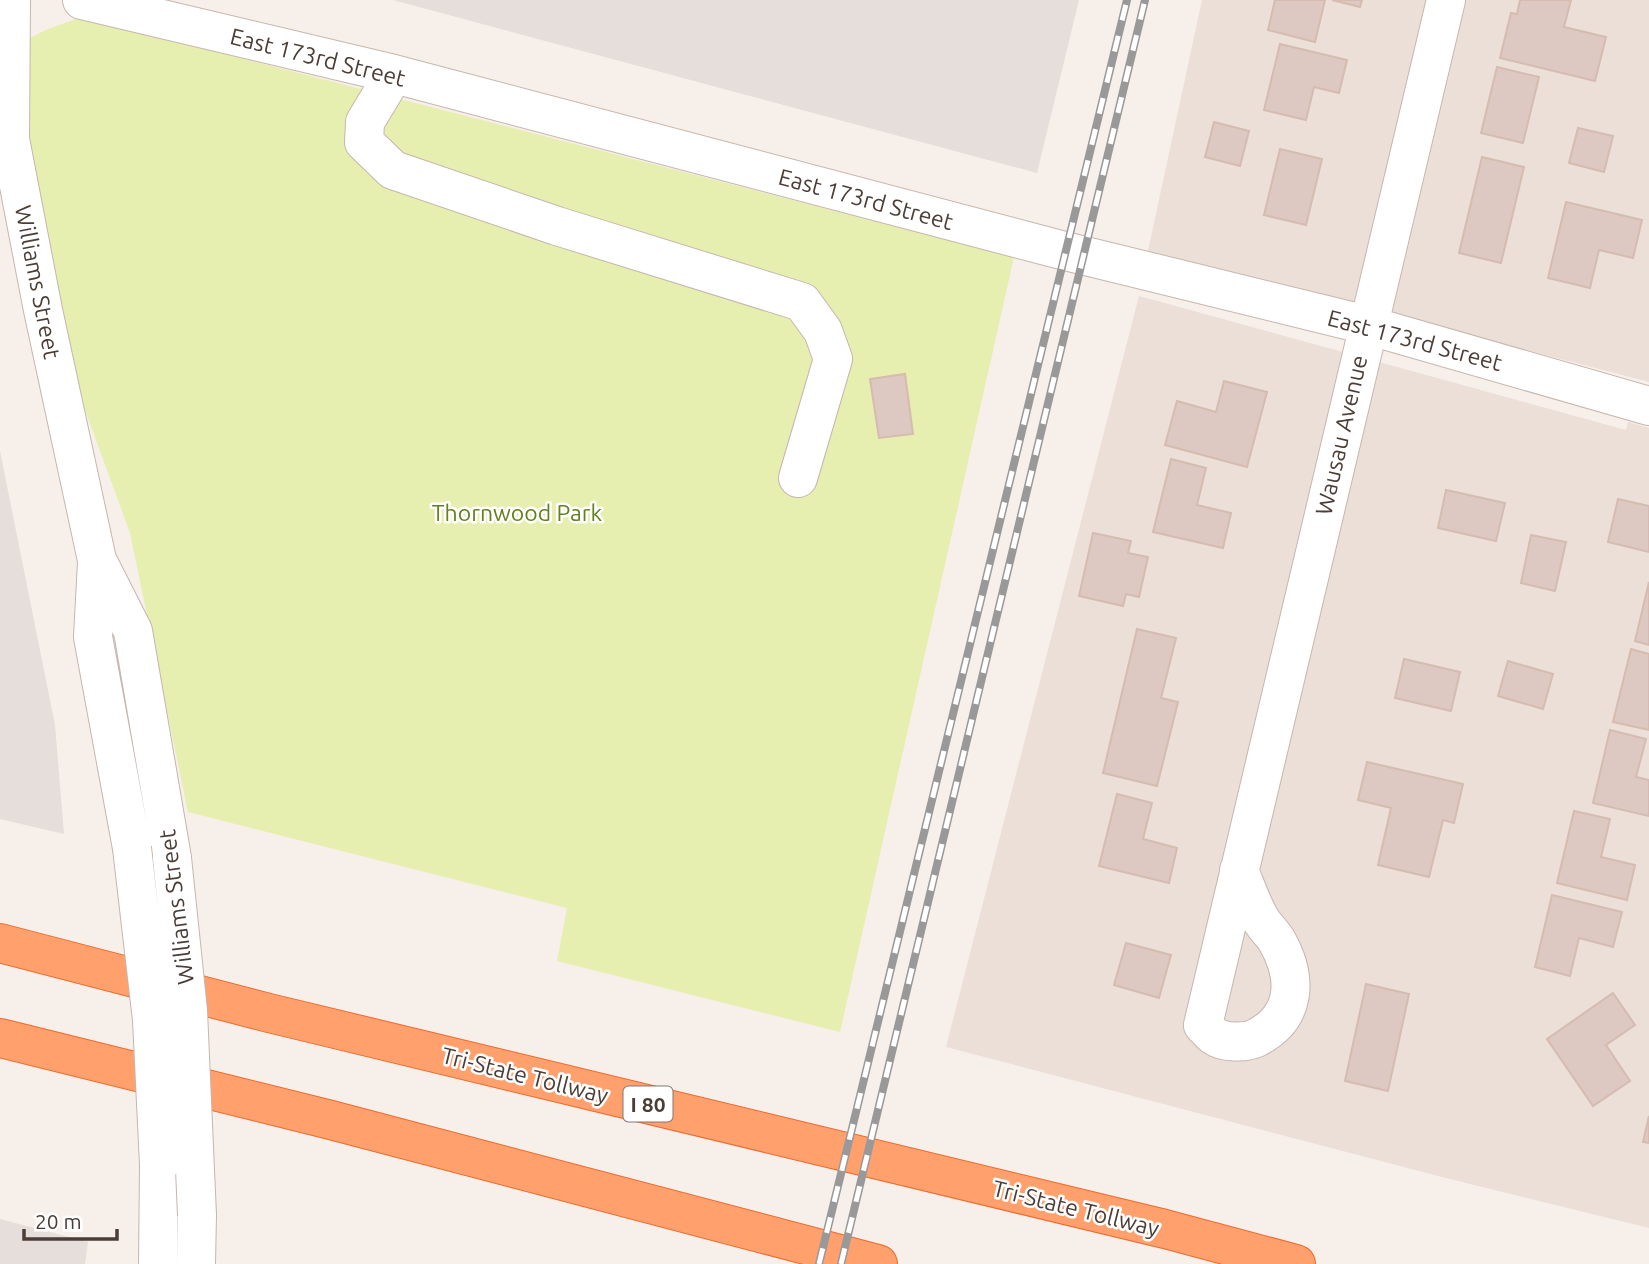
<svg xmlns="http://www.w3.org/2000/svg" width="1649" height="1264" viewBox="0 0 1649 1264" font-family="Ubuntu,sans-serif">
	<rect width="100%" height="100%" fill="#f7efea"/>
	<path fill="#ebdfd8" d="M1202,0H1649V382L1148,251Z
		M1139,296L1626,430L1628,422L1649,428V1228L1446,1178L946,1047Z"/>
	<path fill="#e6dedb" d="M393,0H1079L1037,173Z
		M0,451L55,725L64,834L0,819Z
		M0,1219L88,1242L85,1264H0Z"/>
	<path fill="#e6efaf" d="M76,19L120,27L1014,257L840,1032L557,961L567,908L188,812L130,533L70,369L3,51L48,29Z"/>
	<path fill="#ddc9c1" stroke="#d5bbb0" stroke-width="2" d="M1275,0H1325L1315,42L1268,30Z
		M1332,0H1362L1360,7Z
		M1520,0H1571L1564,27L1606,37L1595,81L1500,58L1511,13L1517,14Z
		M1280,44L1347,60L1339,93L1314,87L1306,120L1264,110Z
		M1497,67L1539,77L1523,143L1481,133Z
		M1214,122L1249,131L1240,166L1205,157Z
		M1578,128L1613,136L1604,172L1569,163Z
		M1280,149L1322,159L1306,225L1264,215Z
		M1482,157L1524,167L1501,263L1459,253Z
		M1566,202L1642,220L1633,258L1599,250L1590,288L1548,278Z
		M905,374L913,434L879,438L870,379Z
		M1224,381L1267,392L1247,467L1165,445L1177,401L1216,412Z
		M1171,459L1206,468L1197,505L1231,513L1223,548L1153,532Z
		M1446,490L1505,503L1496,541L1438,528Z
		M1618,499L1649,506V552L1608,542Z
		M1093,533L1131,541L1128,553L1148,557L1139,597L1126,594L1123,606L1079,596Z
		M1531,535L1566,542L1555,591L1521,583Z
		M1649,582V645L1635,641Z
		M1137,629L1176,638L1161,698L1178,702L1157,786L1103,773Z
		M1631,649L1649,654V730L1613,722Z
		M1404,659L1460,672L1451,711L1395,698Z
		M1508,661L1553,674L1543,709L1498,696Z
		M1610,730L1646,739L1636,777L1649,780V816L1593,803Z
		M1367,762L1463,784L1454,823L1443,820L1429,877L1378,865L1391,808L1358,800Z
		M1117,794L1152,803L1143,839L1177,848L1169,883L1099,866Z
		M1574,811L1610,819L1601,857L1635,865L1627,900L1557,883Z
		M1552,895L1622,912L1613,947L1579,938L1570,976L1535,967Z
		M1126,943L1171,955L1159,998L1114,985Z
		M1366,984L1409,994L1388,1091L1345,1081Z
		M1613,993L1635,1025L1606,1045L1630,1081L1593,1106L1547,1039Z
		M1649,1116V1143L1643,1142Z"/>
	<g fill="none" stroke-linecap="round" stroke-linejoin="round">
		<g stroke="#c6b6ae" stroke-width="40">
			<path id="minor" d="M11,0L10,139L43,310L97,560L133,631L172,858
				M82,0L394,74L1065,251L1367,325L1649,406
				M394,74L365,122L364,142L393,170L557,226L802,302L823,331L833,359L798,478
				M97,562L93,637L132,848
				M1239,870C1246,887 1252,905 1261,920C1266,928 1273,934 1277,941C1298,978 1297,1017 1256,1038C1246,1043 1223,1043 1214,1036C1210,1033 1206,1028 1203,1025L1446,0
				M158,1264L159,1165
				M196,1264L197,1215"/>
		</g>
		<g stroke="#ef692c" stroke-width="40">
			<path id="highway" d="M0,943L269,1013L1165,1229L1296,1264
				M0,1038L327,1119L878,1264"/>
		</g>
		<use href="#minor" stroke="#fff" stroke-width="38"/>
		<use href="#highway" stroke="#ffa06d" stroke-width="38"/>
		<g stroke="#999" stroke-width="8">
			<path id="rail" d="M819,1264L1127,0
				M841,1264L1145,0"/>
		</g>
		<use href="#rail" stroke="#fff" stroke-width="5" stroke-dasharray="16" stroke-linecap="butt"/>
		<g stroke="#c6b6ae" stroke-width="40" stroke-linecap="butt">
			<path id="minor-bridge" d="M132,848L152,1020L159,1165
				M172,858L188,1011L197,1215"/>
		</g>
		<use href="#minor-bridge" stroke="#fff" stroke-width="38"/>
	</g>
	<g text-anchor="middle" dominant-baseline="central" stroke-width="5" stroke-linejoin="round" paint-order="stroke">
		<rect fill="#fff" stroke="#827773" stroke-width="2" x="623.5" y="1086.5" width="49" height="35" rx="5"/>
		<g font-size="21" font-weight="bold" fill="#4c3d37">
			<text x="648" y="1104">I 80</text>
		</g>
		<g font-size="23" fill="#4c3d37" stroke="#fff">
			<text transform="translate(318 57) rotate(14)">East 173rd Street</text>
			<text transform="translate(866 199) rotate(15)">East 173rd Street</text>
			<text transform="translate(38 282) rotate(79)">Williams Street</text>
			<text transform="translate(1415 340) rotate(15)">East 173rd Street</text>
			<text transform="translate(1341 435) rotate(-77)">Wausau Avenue</text>
			<text transform="translate(176 907) rotate(-97)">Williams Street</text>
			<text transform="translate(525 1075) rotate(14)">Tri-State Tollway</text>
			<text transform="translate(1076 1208) rotate(14)">Tri-State Tollway</text>
		</g>
		<g font-size="23" fill="#648021" stroke="#fff">
			<text x="517" y="512">Thornwood Park</text>
		</g>
	</g>
	<path d="M24 1229v10h93v-10" fill="none" stroke="#4c3d37" stroke-width="3.5"/>
	<text x="35" y="1229" font-size="21" fill="#4c3d37" stroke="#ffffff" stroke-width="5" paint-order="stroke">20 m</text>
</svg>
